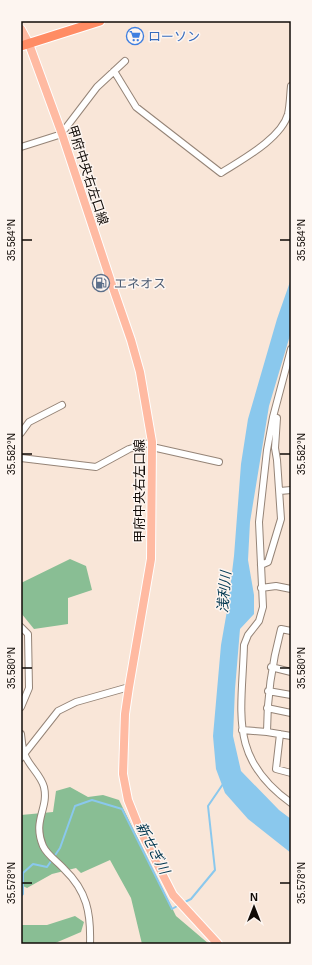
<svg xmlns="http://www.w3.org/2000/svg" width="312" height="965" viewBox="0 0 312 965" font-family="Arial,'Noto Sans JP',sans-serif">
	<rect width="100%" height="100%" fill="#f9e6d8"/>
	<path fill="#89be94" d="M70,559L86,566L92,590L68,598V624L34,629L21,613V583Z
		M70,787L88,797L103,795L119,800L176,916L209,944H142L131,898L110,860L81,873L76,868L52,874L27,888L21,885V815L53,812L56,791Z
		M75,916L84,922L81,932L53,944H21V925H47Z"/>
	<path fill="#8ac8ed" d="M291,279V332L269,406L250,522L248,560L254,595V614L240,629L235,689L233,736L241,771L279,810L291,819V853L248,819L225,793L216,769L213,736L221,645L228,605L234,556L241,464L248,419L277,319Z"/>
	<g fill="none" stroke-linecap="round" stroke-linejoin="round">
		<path stroke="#8ac8ed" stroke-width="2" d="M21,896L23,894V873L33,864L47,867L60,848L75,806L92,800L122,809L172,909L179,905
			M183,903L191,899L215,870L208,806L223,784"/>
		<g stroke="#958477" stroke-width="8">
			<path id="minor" d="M114,71L136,107L221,173C241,160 281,139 288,114C290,105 290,95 291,86
				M60,131L65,129L97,87L125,61
				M21,147L62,134
				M291,349L273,417L267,450L259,522L263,607L259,621L248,635L244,645C242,713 228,758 291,803
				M21,433L29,422L62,405
				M152,447L219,462
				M21,458L96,467L129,449L152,442
				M280,491L291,490
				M261,565L268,562L281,519L277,460L275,448L277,418L273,417
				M261,588L276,586L291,589
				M21,627L28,634L29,688L21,707
				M271,667L291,672
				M268,691L291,695
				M267,708L291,713
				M242,730L267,732L291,736
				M267,732C267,696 272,663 281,629L291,631
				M21,734C22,741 22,749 25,755C29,766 41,775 44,787C49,809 32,820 43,846C47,855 58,862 64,869C87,891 91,913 90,944
				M280,734L276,769L291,773
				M21,758L58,711L76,702L129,687"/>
		</g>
		<g stroke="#fff" stroke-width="10">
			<path id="major" d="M21,29L29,44L62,134L112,285L131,340L140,372L152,442L151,559L129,687L125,714L123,774L128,800L140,830L173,895L218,944"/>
		</g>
		<g stroke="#fff" stroke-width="11">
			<path id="highway" d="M21,46L100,21"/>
		</g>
		<use href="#minor" stroke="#fff" stroke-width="6"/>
		<use href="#major" stroke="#ffbaa2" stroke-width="8"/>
		<use href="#highway" stroke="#ff8c64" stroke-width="9"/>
	</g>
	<path fill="none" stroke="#110b07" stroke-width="1.5" d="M22,240H32M280,240H290M22,454H32M280,454H290M22,668H32M280,668H290M22,883H32M280,883H290"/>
	<defs>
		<g id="supermarket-ring" transform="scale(0.9)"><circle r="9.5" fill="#fdf5f0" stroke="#3f7fe0" stroke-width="1.5"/><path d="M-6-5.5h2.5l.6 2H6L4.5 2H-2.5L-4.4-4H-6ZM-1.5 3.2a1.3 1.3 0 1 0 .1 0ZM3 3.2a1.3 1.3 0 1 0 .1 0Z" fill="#3f7fe0"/></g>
		<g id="fuel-ring" transform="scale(0.9)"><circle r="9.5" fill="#fdf5f0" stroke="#5c6f8a" stroke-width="1.5"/><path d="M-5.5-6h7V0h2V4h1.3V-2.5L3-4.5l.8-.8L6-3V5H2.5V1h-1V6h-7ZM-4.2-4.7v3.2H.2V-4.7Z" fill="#5c6f8a"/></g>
	</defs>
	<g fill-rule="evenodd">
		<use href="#supermarket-ring" x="135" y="36"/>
		<use href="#fuel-ring" x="101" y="283"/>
	</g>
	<g text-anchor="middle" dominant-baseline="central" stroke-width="3" stroke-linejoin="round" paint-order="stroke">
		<g font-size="13" fill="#366cbe" stroke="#fdf5f0" text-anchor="start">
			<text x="148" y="36">ローソン</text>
		</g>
		<g font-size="13" fill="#110b07" stroke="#fdf5f0">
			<text transform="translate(88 175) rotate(72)">甲府中央右左口線</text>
			<text transform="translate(139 491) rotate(-90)">甲府中央右左口線</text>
		</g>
		<g font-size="13" fill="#4e5e75" stroke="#fdf5f0" text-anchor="start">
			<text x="114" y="283">エネオス</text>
		</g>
		<g font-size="14" font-style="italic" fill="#003750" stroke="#fdf5f0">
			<text transform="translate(224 592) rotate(-85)">浅利川</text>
			<text transform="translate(153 848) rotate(63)">新せぎ川</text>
		</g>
	</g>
	<rect width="312" height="965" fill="none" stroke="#fdf5f0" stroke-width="44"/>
	<g transform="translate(254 907)" stroke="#fdf5f0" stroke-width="3" paint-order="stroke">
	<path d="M0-3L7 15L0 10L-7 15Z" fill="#110b07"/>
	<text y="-6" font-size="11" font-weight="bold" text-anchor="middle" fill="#110b07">N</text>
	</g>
	<rect x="22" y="22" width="268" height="921" fill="none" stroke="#110b07" stroke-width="1.5"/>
	<g font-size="10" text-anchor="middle" fill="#110b07">
		<text transform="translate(11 240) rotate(-90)" y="4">35.584°N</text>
		<text transform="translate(301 240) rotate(-90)" y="4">35.584°N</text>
		<text transform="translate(11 454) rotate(-90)" y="4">35.582°N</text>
		<text transform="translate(301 454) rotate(-90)" y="4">35.582°N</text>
		<text transform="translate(11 668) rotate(-90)" y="4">35.580°N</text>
		<text transform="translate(301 668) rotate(-90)" y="4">35.580°N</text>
		<text transform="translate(11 883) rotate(-90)" y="4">35.578°N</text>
		<text transform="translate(301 883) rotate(-90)" y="4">35.578°N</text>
	</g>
</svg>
